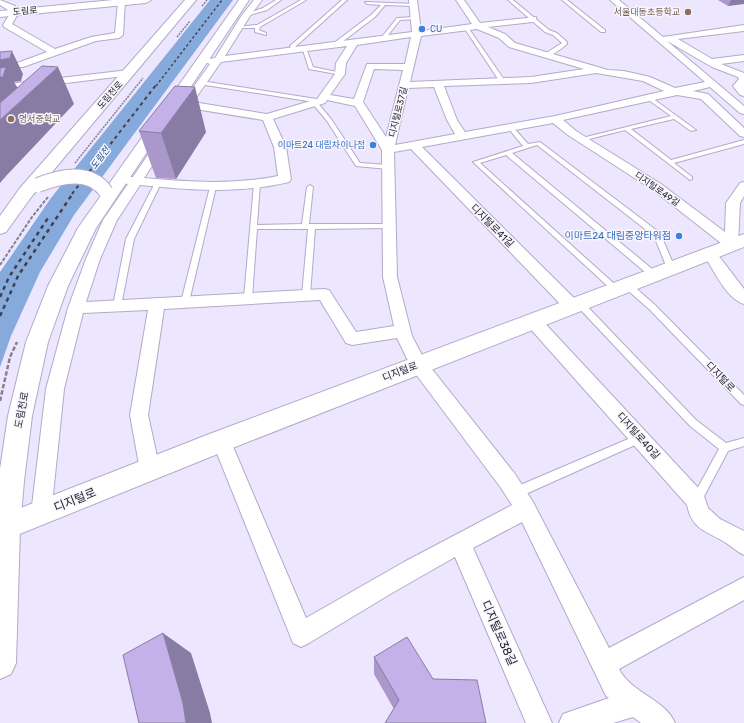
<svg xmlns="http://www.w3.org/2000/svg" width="744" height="723" viewBox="0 0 744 723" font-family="Rubik,'Noto Sans KR',sans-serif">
	<rect width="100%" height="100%" fill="#ede6ff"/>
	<path fill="#86aadb" d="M210,0H233L74,215L40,272L11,336L0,367V272L51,198Z"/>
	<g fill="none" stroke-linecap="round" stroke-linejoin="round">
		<g stroke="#b3aac8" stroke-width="2">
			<path id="lane" d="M276,0H281L267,10L246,16L244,15L263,8Z
				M301,0H306L260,27L259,30L266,33V35L255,32V28H239L237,27L257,25Z
				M342,0H347L295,47L296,51H292L290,46Z
				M508,0H513L549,30L557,33L567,42V44C561,49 551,57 543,57V55L562,43L553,35L545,32Z
				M562,0H567L605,30V32H601Z
				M365,2L414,4L416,5L414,6L385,5L375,17L338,45H334V43L371,15L381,5L367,4Z
				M415,17L417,19L400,20L385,39L381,38L397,18Z
				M463,26H467L505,81L504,82H500Z
				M302,47L306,48L313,67L342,73V75L309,69Z
				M201,81L323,100V102H317L331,119L360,163L388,165L391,167L388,169L356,166L327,121L312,103L314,102L199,84V82Z
				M648,95L696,130L691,131L674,119L631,129L671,160L744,140V144L674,163L692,177V179L690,180L625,130L581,141L578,139L671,116L646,98V96Z
				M508,126H512L528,144L540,142L660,233L675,268L674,270L671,271L667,268L654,236L537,145L512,153L657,273L658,275L657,277H651L506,155L480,163L620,289L616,292L613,291L473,162L523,146L508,128Z
				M158,181L161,183L134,239L121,306L120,308H114L113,306L126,239L155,183Z
				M257,182L260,184L257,225L302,224L307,187L310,185L313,187L309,224H389L393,226L389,228L315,229L310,295L306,298L302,295L308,229H257L252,298L248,301L245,300L244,298L254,184Z
				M213,185L216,187L189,302L185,305L181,302L210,187Z
				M627,282L630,283L655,305L744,395V405L741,404L649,309L624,287L623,285Z
				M579,300L582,301L696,420L726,443L744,438V446L728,451L700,504L696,505L692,504L691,500L719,449L690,426L576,305L575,303L576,301Z
				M640,434L644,435L645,438L644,441L519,497L515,498L511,497L510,493L511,489Z"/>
		</g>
		<g stroke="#b3aac8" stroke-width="2">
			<path id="street" d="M0,0L15,6L19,12L12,24L55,49L91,37L115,33L118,2L125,0L123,35L119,38L96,41L23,67H17L15,65L17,63L47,52L4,27L3,25L11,12L0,5Z
				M254,0H262L250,16L225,56L412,32L409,0H417L421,31L472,24L456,0H464L480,23L536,17V21L533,22L488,27L505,34L515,43L608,70L624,71L650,77L675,88L705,82L610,0H619L663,37L744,25V31L678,39L712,59L744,55V61L721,64L744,73V96L740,95L733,86L739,79L738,77L712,67L667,41L744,106V114L740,113L710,87L693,91L708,94L744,128V137L740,136L701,99L677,95L563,120L576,131L661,184L725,232L726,203L740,183L744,182V196L740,203L738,244L736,247H726L653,190L568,135L553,123L422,147L578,302L580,306L578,310L572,312L566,310L411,149L394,152L397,277L412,336L424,359L515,474L533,502L609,648L744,577V600L619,669C631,693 665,699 675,723H641L633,717L613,723H559L563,714L609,698L606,696L522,522L473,548L552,723H526L455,557L392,593L309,643L301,647L293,643L212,441L214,435L221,433L228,435L306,618L404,562L512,505L501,488L412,369L397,338L352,345L346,343L320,300L164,309L148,415L160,470L157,476L150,479L143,476L140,470L130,415L148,310L83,313L64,389L51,514L48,521L41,524L34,521L31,514L46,389L68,308L86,259L103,220L128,184L123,183L121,180L123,177H133L158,140L162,139L168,142L144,178C190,182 233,185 278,176L274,147L263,120L189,108L186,112L182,113L177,110L210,64L207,63V59L215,58L242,15ZM477,29L499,38L509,47L584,69L531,77L410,82L421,36ZM411,37L405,64H367L354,99L330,95L345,74L346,63L357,45ZM347,46L336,63L335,74L317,99L267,114L193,102L221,62ZM374,69L403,70L386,137L363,102ZM596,73L643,81L664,91L555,116L465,132L457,120L444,86L531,83ZM434,87L447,120L455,134L395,145L408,88ZM327,100L355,106L382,150L383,277L394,326L356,332L329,290L324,289L86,302L100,259L117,220L140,185C190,190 240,194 289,182L291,179L286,147L273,119L325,103Z
				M129,70L134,73L132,75L0,91V85Z
				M710,249L715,251L744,289V304C726,298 715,272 705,257L703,254L705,251Z
				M533,315L539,317L703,493L708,508L720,519L744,531V555C736,551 730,545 723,541C703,530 692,528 687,505L527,325L525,321L527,317Z"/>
		</g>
		<g stroke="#b3aac8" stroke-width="2">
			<path id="secondary" d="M113,0H151L146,3L0,17V11Z
				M744,234V247L230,449L0,542V516L212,433Z"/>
		</g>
		<g stroke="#b3aac8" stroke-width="2">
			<path id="primary" d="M185,0H196L32,196L6,232L0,234V216L20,188Z
				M239,0H249L96,228L68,286L48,342L32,416L24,481L20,528L16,663L11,674L0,679V469L8,416L26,342L48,286L78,228Z"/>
		</g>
		<path stroke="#858092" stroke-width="1.5" stroke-dasharray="2 1" stroke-linecap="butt" d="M202,6L207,0
			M177,37L190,21
			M75,163L143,78"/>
		<path stroke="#858092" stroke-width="2" stroke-dasharray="3.5 1.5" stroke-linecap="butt" d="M0,265L32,217L48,197"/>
		<path stroke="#858092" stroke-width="2.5" stroke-dasharray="4.5 2" stroke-linecap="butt" d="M0,401L10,357L17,342"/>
		<use href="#lane" fill="#fff" fill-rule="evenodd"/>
		<use href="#street" fill="#fff" fill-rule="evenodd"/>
		<use href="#secondary" fill="#fff" fill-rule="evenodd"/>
		<use href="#primary" fill="#fff" fill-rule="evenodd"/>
		<path stroke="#43404d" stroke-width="1.5" stroke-dasharray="2.5 2.5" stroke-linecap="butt" d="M156,86L222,0"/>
		<path stroke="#43404d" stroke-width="2" stroke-dasharray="3.5 3.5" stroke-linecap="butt" d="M72,194L156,85"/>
		<path stroke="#43404d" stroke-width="2.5" stroke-dasharray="4 4" stroke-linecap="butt" d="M0,297L9,277L48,218
			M0,316L18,276L73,193"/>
		<g stroke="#b3aac8" stroke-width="16" stroke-linecap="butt">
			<path id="primary-bridge" d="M38,185C61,176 90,169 106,192"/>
		</g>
		<use href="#primary-bridge" stroke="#fff" stroke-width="14"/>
	</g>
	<path fill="#a998c9" d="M718,0H744L728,6Z
		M139,131L206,132L176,179L156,178Z
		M374,657L433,679L394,709L374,674Z"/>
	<path fill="#897ca4" d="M731,0H744V4L728,6Z
		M12,51L23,74L21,81L14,82L19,90L16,100L0,102V55Z
		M58,67L74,104L7,175L0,183V120Z
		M195,87L206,132L176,179L161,133Z
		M163,633L191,653L210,713L212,723H186Z"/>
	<path fill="#c4b1ea" stroke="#897ca4" d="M12,51L10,58L0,60V52Z
		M42,66L58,67L0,120V103Z
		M6,67L3,77H0V68Z
		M175,86L195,87L161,133L139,131Z
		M163,633L183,703L186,723H139L123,655Z
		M407,637L433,679L477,680L486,723H385L399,700L374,657Z"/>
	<g fill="#8d6e63" stroke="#f8f6fd" stroke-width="1.5">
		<circle cx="688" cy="12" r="4"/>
		<circle cx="11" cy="119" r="4"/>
	</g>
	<g fill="#3f7fe0" stroke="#f8f6fd" stroke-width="1.5">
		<circle cx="422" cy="29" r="4"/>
		<circle cx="373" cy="145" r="4"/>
		<circle cx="679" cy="236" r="4"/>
	</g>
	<g text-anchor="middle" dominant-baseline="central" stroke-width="3" stroke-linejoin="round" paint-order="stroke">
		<g font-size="9" fill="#26232e" stroke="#f8f6fd">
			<text transform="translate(25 11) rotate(-5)">도림로</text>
			<text transform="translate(110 95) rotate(-49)">도림천로</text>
			<text transform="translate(398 112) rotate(-76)">디지털로37길</text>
			<text transform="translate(657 189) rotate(35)">디지털로49길</text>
		</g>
		<g font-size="9" fill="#785e54" stroke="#f8f6fd" text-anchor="end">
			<text x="680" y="12">서울대동초등학교</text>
			<text x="19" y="119" text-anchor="start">영서중학교</text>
		</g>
		<g font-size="9" fill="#366cbe" stroke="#f8f6fd" text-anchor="start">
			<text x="430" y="29">CU</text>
			<text x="365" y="145" text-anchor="end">이마트24 대림차이나점</text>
		</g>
		<g font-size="9" font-style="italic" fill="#1c4a86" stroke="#f8f6fd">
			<text transform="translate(100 158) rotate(-53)">도림천</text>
		</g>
		<g font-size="10" fill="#26232e" stroke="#f8f6fd">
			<text transform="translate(492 226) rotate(45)">디지털로41길</text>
			<text transform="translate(400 372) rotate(-21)">디지털로</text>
			<text transform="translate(720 377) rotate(46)">디지털로</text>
			<text transform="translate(22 410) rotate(-79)">도림천로</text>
			<text transform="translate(638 436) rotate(48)">디지털로40길</text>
		</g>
		<g font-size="10" fill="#366cbe" stroke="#f8f6fd" text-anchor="end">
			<text x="671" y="236">이마트24 대림중앙타워점</text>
		</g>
		<g font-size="12" fill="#26232e" stroke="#f8f6fd">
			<text transform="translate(75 500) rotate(-22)">디지털로</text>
			<text transform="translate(499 633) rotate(66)">디지털로38길</text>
		</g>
	</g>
</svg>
